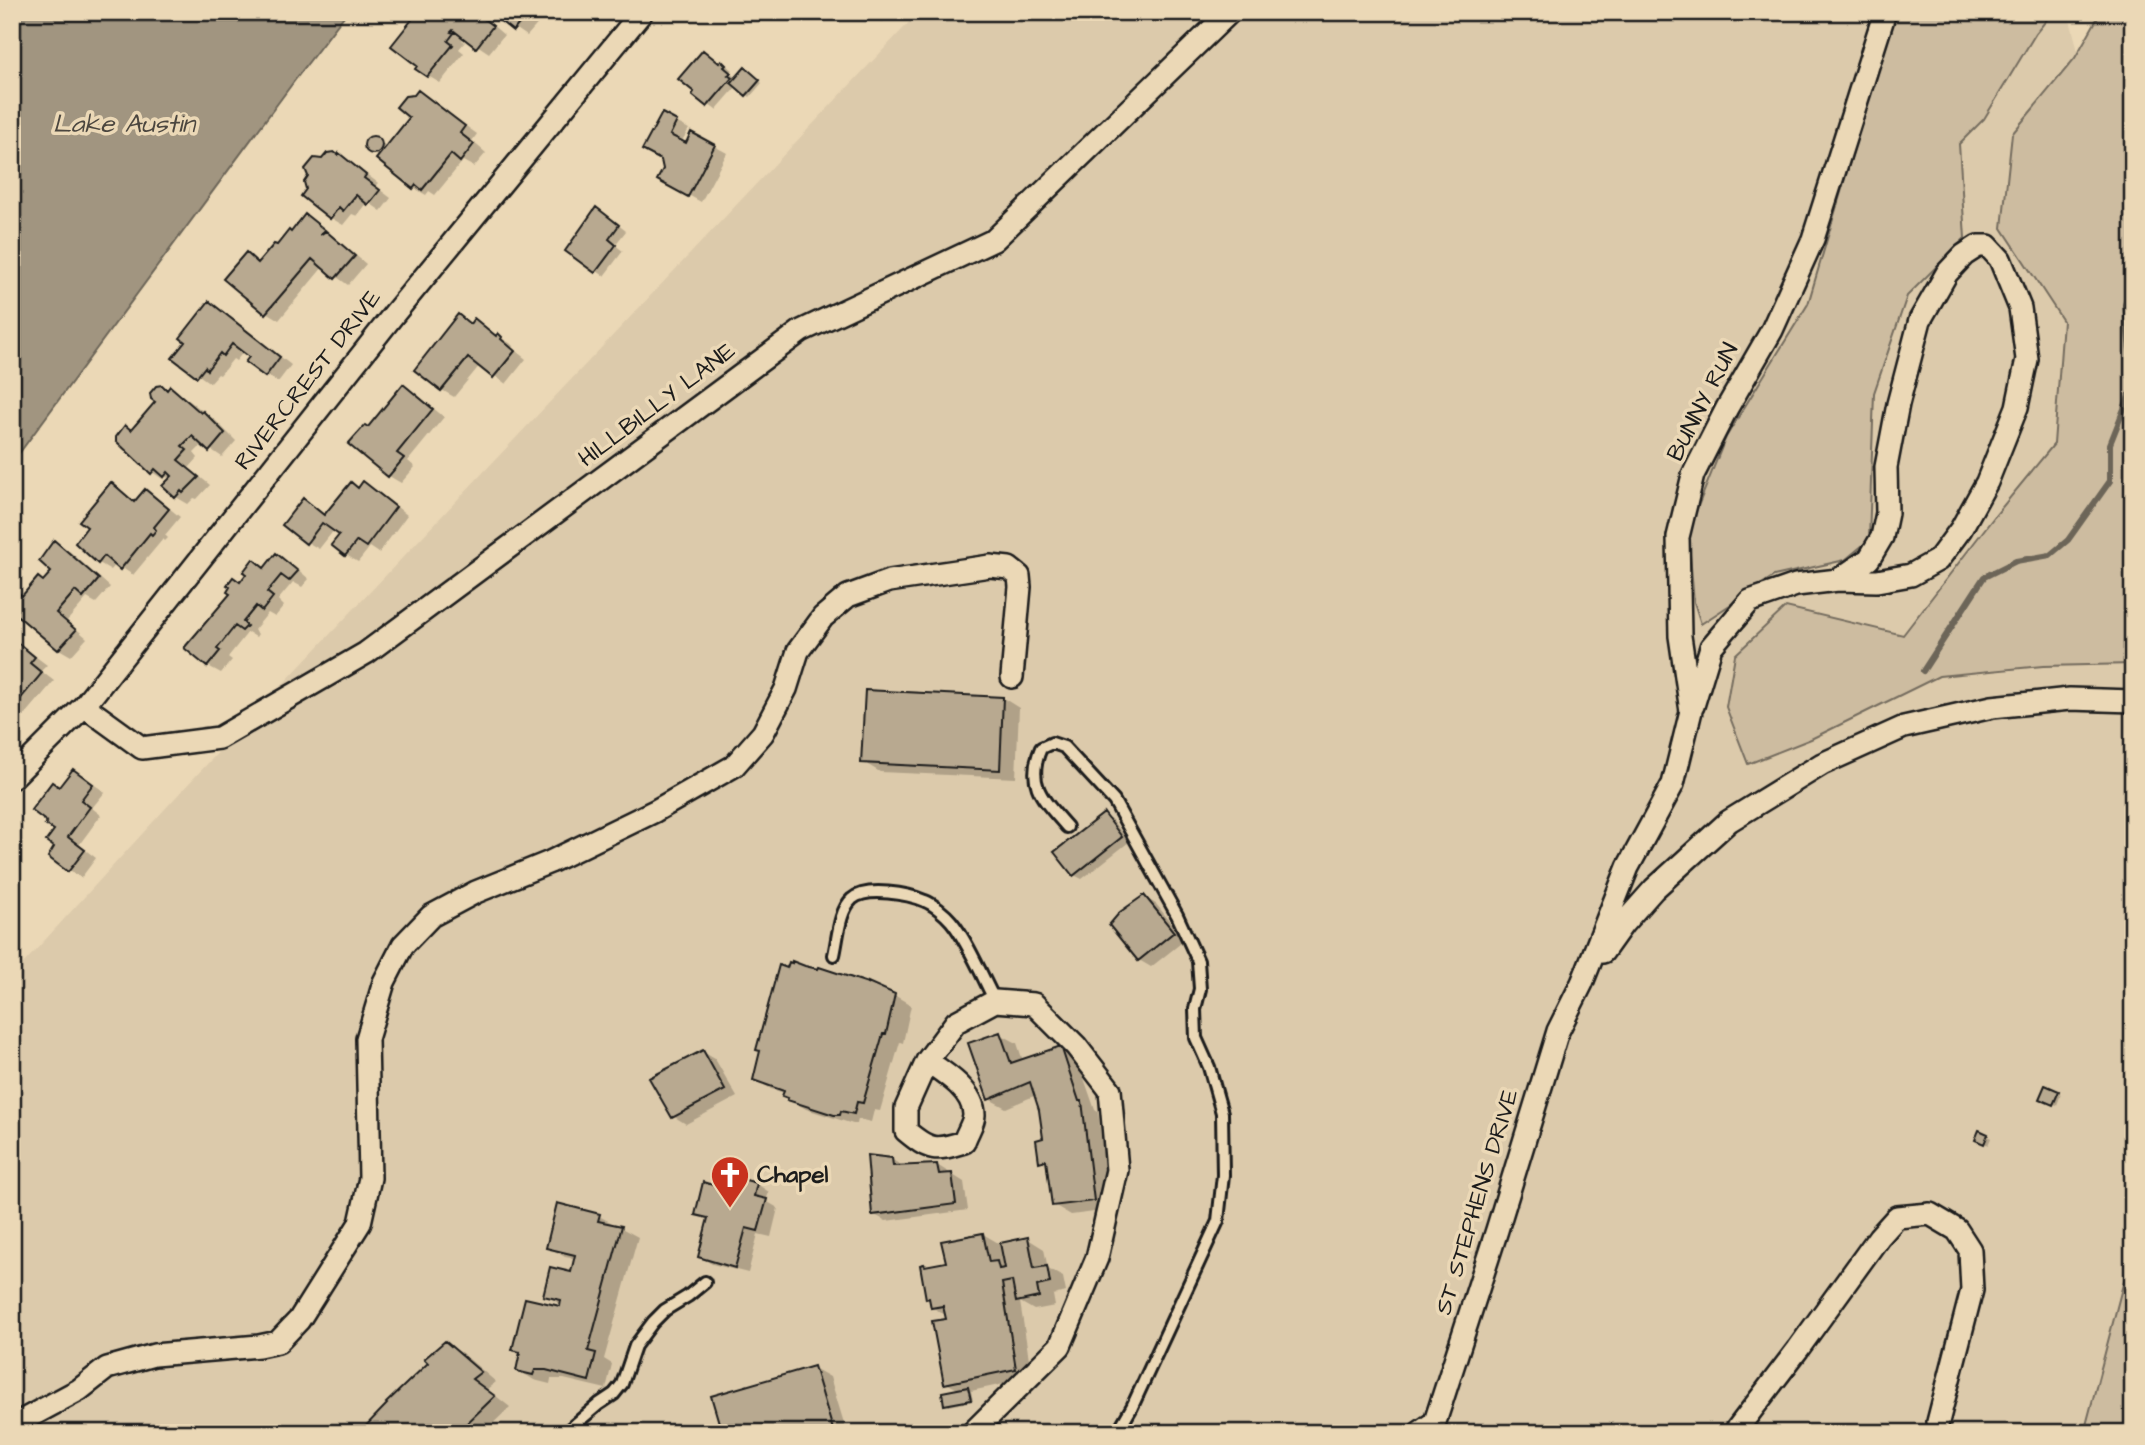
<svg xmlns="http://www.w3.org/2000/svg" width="2145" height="1445" viewBox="0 0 2145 1445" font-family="'Architects Daughter',sans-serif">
	<rect width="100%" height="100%" fill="#ebd8b6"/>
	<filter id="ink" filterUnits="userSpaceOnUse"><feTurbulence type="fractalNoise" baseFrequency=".0143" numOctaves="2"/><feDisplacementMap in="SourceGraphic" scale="14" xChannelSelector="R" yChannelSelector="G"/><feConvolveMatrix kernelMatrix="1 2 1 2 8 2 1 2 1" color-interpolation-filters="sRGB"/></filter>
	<g filter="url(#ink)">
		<path fill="#dccaab" d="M919,12H2068L2133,266V1246L2084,1433H12V976L175,798Z"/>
		<path fill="#cdbca0" stroke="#746c5e" stroke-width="2" d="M1894,12H2053L2036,33L1984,119L1959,144L1965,238L1907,296L1874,393L1869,540L1845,560L1774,576L1701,624L1694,602L1688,531L1726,437L1808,304Z
			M2101,12H2133V664L2043,666L1939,676L1811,739L1748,764L1726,707L1735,655L1786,607L1903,635L1994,517L2054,444L2063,321L2002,228L2012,134L2075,58Z
			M2133,1246V1433H2084Z"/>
		<path fill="#a19580" stroke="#6c6558" stroke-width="2" d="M12,12H347L295,80L12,463Z"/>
		<path fill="#0003" d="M421,12H477L504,35L489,53L465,37L462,40L465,42L459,49L464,53L440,83L428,76Z
			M492,12H532L541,20L527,36Z
			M864,12H887L883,22Z
			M704,52L720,64L722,62L729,67L733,70L730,73L738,78L749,71L762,83L750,97L737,86L716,110L695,95Z
			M430,100L477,134L472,141L486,153L474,167L463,161L435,195L429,191L426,195L414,188L381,156H377L365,147L374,137L387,147Z
			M663,115L689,129L682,141L686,145L692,134L727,153L701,202L672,186L663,160Z
			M340,156L352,163L378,183L375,186L391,198L381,211L368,202L357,216L352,214L343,225L331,218L323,161Z
			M604,214L626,231L615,245L623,251L604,276L567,250Z
			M306,216L318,223L366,264L348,285L323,267L279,320L266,312L226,278L246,255L260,263L292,234Z
			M209,303L221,310L291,365L278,382L266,375L251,357L244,351L236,361L233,359L220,375L218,374L210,383L175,358L188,341Z
			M458,316L472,324L475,321L487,328L497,336L510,343L513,346L512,348L526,359L506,384L480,365L454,397L442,390Z
			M161,386L169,391L171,389L183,396L215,420L236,441L222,457L203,444L194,453L198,458L189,468L210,485L197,499L194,498L188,504L176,497L171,479L166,477L164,480L152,472L126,427L133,431L157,402Z
			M404,387L416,394L444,417L408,461L415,467L401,483L389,476L351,444L369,429Z
			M364,483L376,490L407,515L379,553L370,547L358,562L346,555L341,535L334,530L319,549L307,542L304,500L326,515L351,484L359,489Z
			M112,485L136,502L145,491L157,498L180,517L165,535L168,538L165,541L163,539L133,575L116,564L111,570L99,563L77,543L90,527Z
			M54,542L67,549L110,587L96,603L87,598L67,621L87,638L71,656L59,649L23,597L44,582L53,572Z
			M276,555L289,562L309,579L302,587L293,582L278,600L284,606L275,617L268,613L254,630L258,634L256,637L248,632L228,657L232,660L221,673L208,666L187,648L241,583L254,562L266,569Z
			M12,639L47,665L41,671L54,681L15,727L12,726Z
			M1003,698L1019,708L1016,778L880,772L863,762Z
			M74,771L105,792L92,808L101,815L79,845L96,858L81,878L50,856L57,847L60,789Z
			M1104,815L1112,820L1129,842L1082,879L1074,875Z
			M1144,897L1156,904L1185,940L1151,967L1139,960Z
			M894,995L911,1005L903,1043L900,1042L880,1111L874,1110L871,1122L858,1119L857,1124H853L806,1109L789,1099L785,1093L771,1089L755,1079Z
			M1000,1034L1017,1043L1023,1061L1061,1048L1077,1058L1095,1110L1098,1112L1110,1210L1071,1215L1054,1205L1048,1165L1041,1161L1045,1140L1036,1095L1006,1108L989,1099Z
			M703,1052L715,1059L737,1097L686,1124L673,1116Z
			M2058,1093L2061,1094L2057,1105L2044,1100Z
			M1980,1132L1991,1138L1988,1145L1977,1139Z
			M891,1159L904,1167L937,1165L964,1182L968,1210L886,1221L873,1214Z
			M757,1184L769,1192L766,1201L778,1208L771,1237L758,1234L748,1273L712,1264L700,1257L709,1221L697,1214L717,1188Z
			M599,1216L638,1237L604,1359L612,1364L606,1389L564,1379H551L550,1384L534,1380L518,1370L522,1354L514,1349L561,1308L562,1305L545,1295L572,1274L576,1259L565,1257L548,1247Z
			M983,1234L1000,1244L1028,1239L1044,1249L1048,1269L1063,1277L1066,1292L1053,1295L1055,1306L1034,1310L1020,1302L1032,1378L971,1391L973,1401L949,1406L946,1404L960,1390L946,1383L948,1320L947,1316L932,1307L931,1299L928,1298V1268L948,1264Z
			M446,1344L462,1353L496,1382L487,1389L510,1407L483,1433H361L431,1364Z
			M814,1368L830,1377L847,1433H724Z"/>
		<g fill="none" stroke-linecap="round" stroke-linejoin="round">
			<path stroke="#6c6558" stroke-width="6" d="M2133,277L2125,305L2133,379
				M1923,671L1984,577L2016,561L2050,555L2068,540L2110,481V444L2133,386"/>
		</g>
		<path fill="#b8a990" stroke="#1c1c1c" stroke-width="2" d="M418,12H475L493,26L476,48L453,30L451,32L454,33L448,41L453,45L427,77L415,69L417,66L391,46Z
			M489,12H529L513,31Z
			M703,50L719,63L721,60L726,65L724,67L731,73L728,75L732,78L707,107L692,95L694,92L678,79Z
			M745,67L760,80L746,96L731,83Z
			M418,90L465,126L460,133L474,144L460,162L451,154L422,190L416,185L413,189L376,159L409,118L396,107L405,96L414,95Z
			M662,113L677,121L670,135L686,143L691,132L715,145L688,197L657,180L663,169L661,160L642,150Z
			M364 145a9 9 0 1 1 18 0a9 9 0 1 1-18 0Z
			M334,152L338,155L339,153L366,175L364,178L380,190L368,205L356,195L343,211L339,207L330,219L301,196L306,189L304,182L308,176L305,169L314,158L322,159L327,153Z
			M596,207L619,225L609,239L616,245L595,273L565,251Z
			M305,214L325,230L320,235L326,231L355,256L335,279L312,259L265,314L223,279L246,252L258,263L274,244L277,245L289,230L291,232Z
			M209,301L280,357L265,377L245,362L249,357L232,344L223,356L220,353L207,370L205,367L197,377L172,358L185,342L180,338Z
			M458,314L470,324L474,318L496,336L498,333L502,337L501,339L515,351L493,378L468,358L441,391L414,370Z
			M403,384L433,409L397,453L404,458L388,477L348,444L365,425L368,427Z
			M162,385L167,390L170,386L201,413L203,411L225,433L209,452L192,436L182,446L187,450L178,460L199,477L183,493L181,491L175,498L162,486L172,476L168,472L164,477L155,469L151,474L116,441V437L125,425L131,430L155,402L151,399L150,393L156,386Z
			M363,481L396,507L366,547L357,541L345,556L331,545L339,535L322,523L306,544L282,525L303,498L324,515L351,482L358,488Z
			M111,482L134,502L145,489L169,509L154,527L156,530L152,535L150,533L120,570L104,556L98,564L75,543L87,527L79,521Z
			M54,540L99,579L83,598L75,591L56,613L76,630L58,650L12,611V598L18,592L22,596L38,577L43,581L51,572L39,561Z
			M276,553L298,571L289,581L281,575L267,592L273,597L262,611L256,606L243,622L247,626L242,631L235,626L217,649L220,651L207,667L184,648L230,594L227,592L230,587L227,585L233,577L240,582L246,574L243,572L253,559L264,568Z
			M12,638L35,657L30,663L42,673L12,709Z
			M865,690L1003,697L1000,770L861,763Z
			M73,769L93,784L81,800L90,807L68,837L85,850L68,872L48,857L54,847L46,841L54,830L45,824L47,822L31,810L52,782L59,787Z
			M1104,813L1122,837L1073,876L1054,852Z
			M1144,895L1174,932L1138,961L1109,925L1120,912Z
			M792,961L805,966L818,969L819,967L868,983V982L895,994L886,1034H883L863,1103L857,1102L854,1114L841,1111L840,1115H834L787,1100L788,1098L782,1096L784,1091L753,1080L760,1051L756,1050L779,965L787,968L789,962L792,963Z
			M1000,1032L1011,1063L1061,1046L1079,1101H1082L1094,1201L1052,1206L1046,1160L1039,1162L1036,1140L1043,1138L1039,1110L1030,1082L988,1100L968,1043Z
			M703,1050L725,1090L672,1118L649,1078Z
			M2045,1085L2059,1091L2053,1105L2039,1099Z
			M1979,1130L1988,1134L1984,1144L1975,1140Z
			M867,1155L892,1158L893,1166L937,1164L939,1174L952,1173L956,1204L872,1215Z
			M719,1173L757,1183L754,1196L767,1199L758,1231L746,1228L735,1268L698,1257L708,1218L695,1215L703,1182L716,1186Z
			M557,1203L600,1214L598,1221L622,1226L588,1351L596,1353L589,1381L546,1370H535L533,1375L516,1371L520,1352L512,1350L525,1298L560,1306L561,1300L543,1296L550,1267L571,1272L575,1255L546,1248Z
			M983,1233L989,1262L997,1261L999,1269L1005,1268L1000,1243L1028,1237L1034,1268L1047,1266L1050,1283L1037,1286L1039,1297L1016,1302L1012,1281L1002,1283L1016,1369L944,1384L932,1321L946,1319L943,1306L931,1308L929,1298L926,1299L920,1265L924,1264L925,1266L946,1262L941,1241Z
			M445,1341L481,1372L472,1379L495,1396L457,1433L450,1431L448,1433H359L387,1404L386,1403L428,1363L424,1359Z
			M814,1366L834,1433H722L711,1396Z
			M968,1387L971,1400L944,1405L942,1392Z"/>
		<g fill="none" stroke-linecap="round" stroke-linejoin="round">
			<g stroke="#1c1c1c" stroke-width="16">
				<path id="service" d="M1067,827C1044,800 1025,785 1041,748L1052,743L1064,747L1114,801L1177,915L1198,961L1200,989L1195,1009L1196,1038L1209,1067L1222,1113L1223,1175L1218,1221L1132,1407L1117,1433
					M834,955C838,938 839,911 852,899C867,886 909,894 925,901C933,904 945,914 951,921C967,940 983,978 995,1001
					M565,1433L599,1404L614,1394L622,1384L635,1346L653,1322L665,1310L688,1296L705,1282"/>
			</g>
			<g stroke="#1c1c1c" stroke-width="26">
				<path id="minor" d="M84,706L142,748L219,738L366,653L801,331L994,240L1230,12
					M1693,706L1711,647L1750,601L1796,585L1838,580L1877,581L1911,575L1938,560L1961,529L1987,482L2017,407L2027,359L2020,308L2000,259L1988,246H1978L1964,255L1947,273L1920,320L1898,404L1886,467L1887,513L1882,537L1869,559L1838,580
					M12,778L84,706L394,314L642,12
					M1603,952L1623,924L1654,889L1729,821L1822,764L1904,727L1992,707L2070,699L2133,701
					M927,1061C945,1073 974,1091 974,1115C974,1123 966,1134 964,1142C935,1151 930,1151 906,1131V1108L927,1061L956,1022L995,1001L1034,1004L1076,1046L1110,1090L1117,1170L1097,1258L1060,1346L972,1433
					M12,1426L79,1390L107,1368L154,1355L259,1346L278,1342L299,1320L360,1223L370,1178L367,1039L384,982L403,945L431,916L476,892L550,862L655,811L734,766L763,733L786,689L798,651L823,617L848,596L889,581L990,566L1009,568L1019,576L1020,587L1012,677
					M1419,1433L1435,1422L1497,1230L1558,1031L1582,983L1628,867L1673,784L1691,711L1680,636L1678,537L1693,475L1727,408L1772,330L1813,239L1885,12
					M1734,1433L1798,1349L1879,1237L1897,1217L1930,1214L1957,1230L1970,1250L1972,1290L1938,1422"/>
			</g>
			<use href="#service" stroke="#ebd8b6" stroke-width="10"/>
			<use href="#minor" stroke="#ebd8b6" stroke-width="21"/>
		</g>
	</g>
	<defs>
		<g id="church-pin" transform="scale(2.0125)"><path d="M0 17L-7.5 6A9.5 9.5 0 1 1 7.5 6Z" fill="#c8321e" stroke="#ebd8b6"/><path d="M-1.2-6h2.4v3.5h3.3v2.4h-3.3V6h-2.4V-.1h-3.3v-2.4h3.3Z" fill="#fff"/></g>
	</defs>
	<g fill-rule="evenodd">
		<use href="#church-pin" x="730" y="1175"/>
	</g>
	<g text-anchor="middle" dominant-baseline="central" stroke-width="7" stroke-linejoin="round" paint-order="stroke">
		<g font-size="24" fill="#1c1c1c" stroke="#ebd8b6">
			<text transform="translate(308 380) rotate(-52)">RIVERCREST DRIVE</text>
			<text transform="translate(1703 402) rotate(-63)">BUNNY RUN</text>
			<text transform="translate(657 405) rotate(-37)">HILLBILLY LANE</text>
			<text transform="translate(1477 1202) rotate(-73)">ST STEPHENS DRIVE</text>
		</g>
		<g font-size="24" font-weight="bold" fill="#1c1c1c" stroke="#ebd8b6" text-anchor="start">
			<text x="757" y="1175">Chapel</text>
		</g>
		<g font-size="26" font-style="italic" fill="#4b463f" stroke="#ebd8b6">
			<text x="124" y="124">Lake Austin</text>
		</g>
	</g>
	<rect width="2145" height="1445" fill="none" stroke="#ebd8b6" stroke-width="42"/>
	<rect x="21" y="21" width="2103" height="1403" fill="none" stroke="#1c1c1c" stroke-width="2.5" filter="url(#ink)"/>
</svg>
